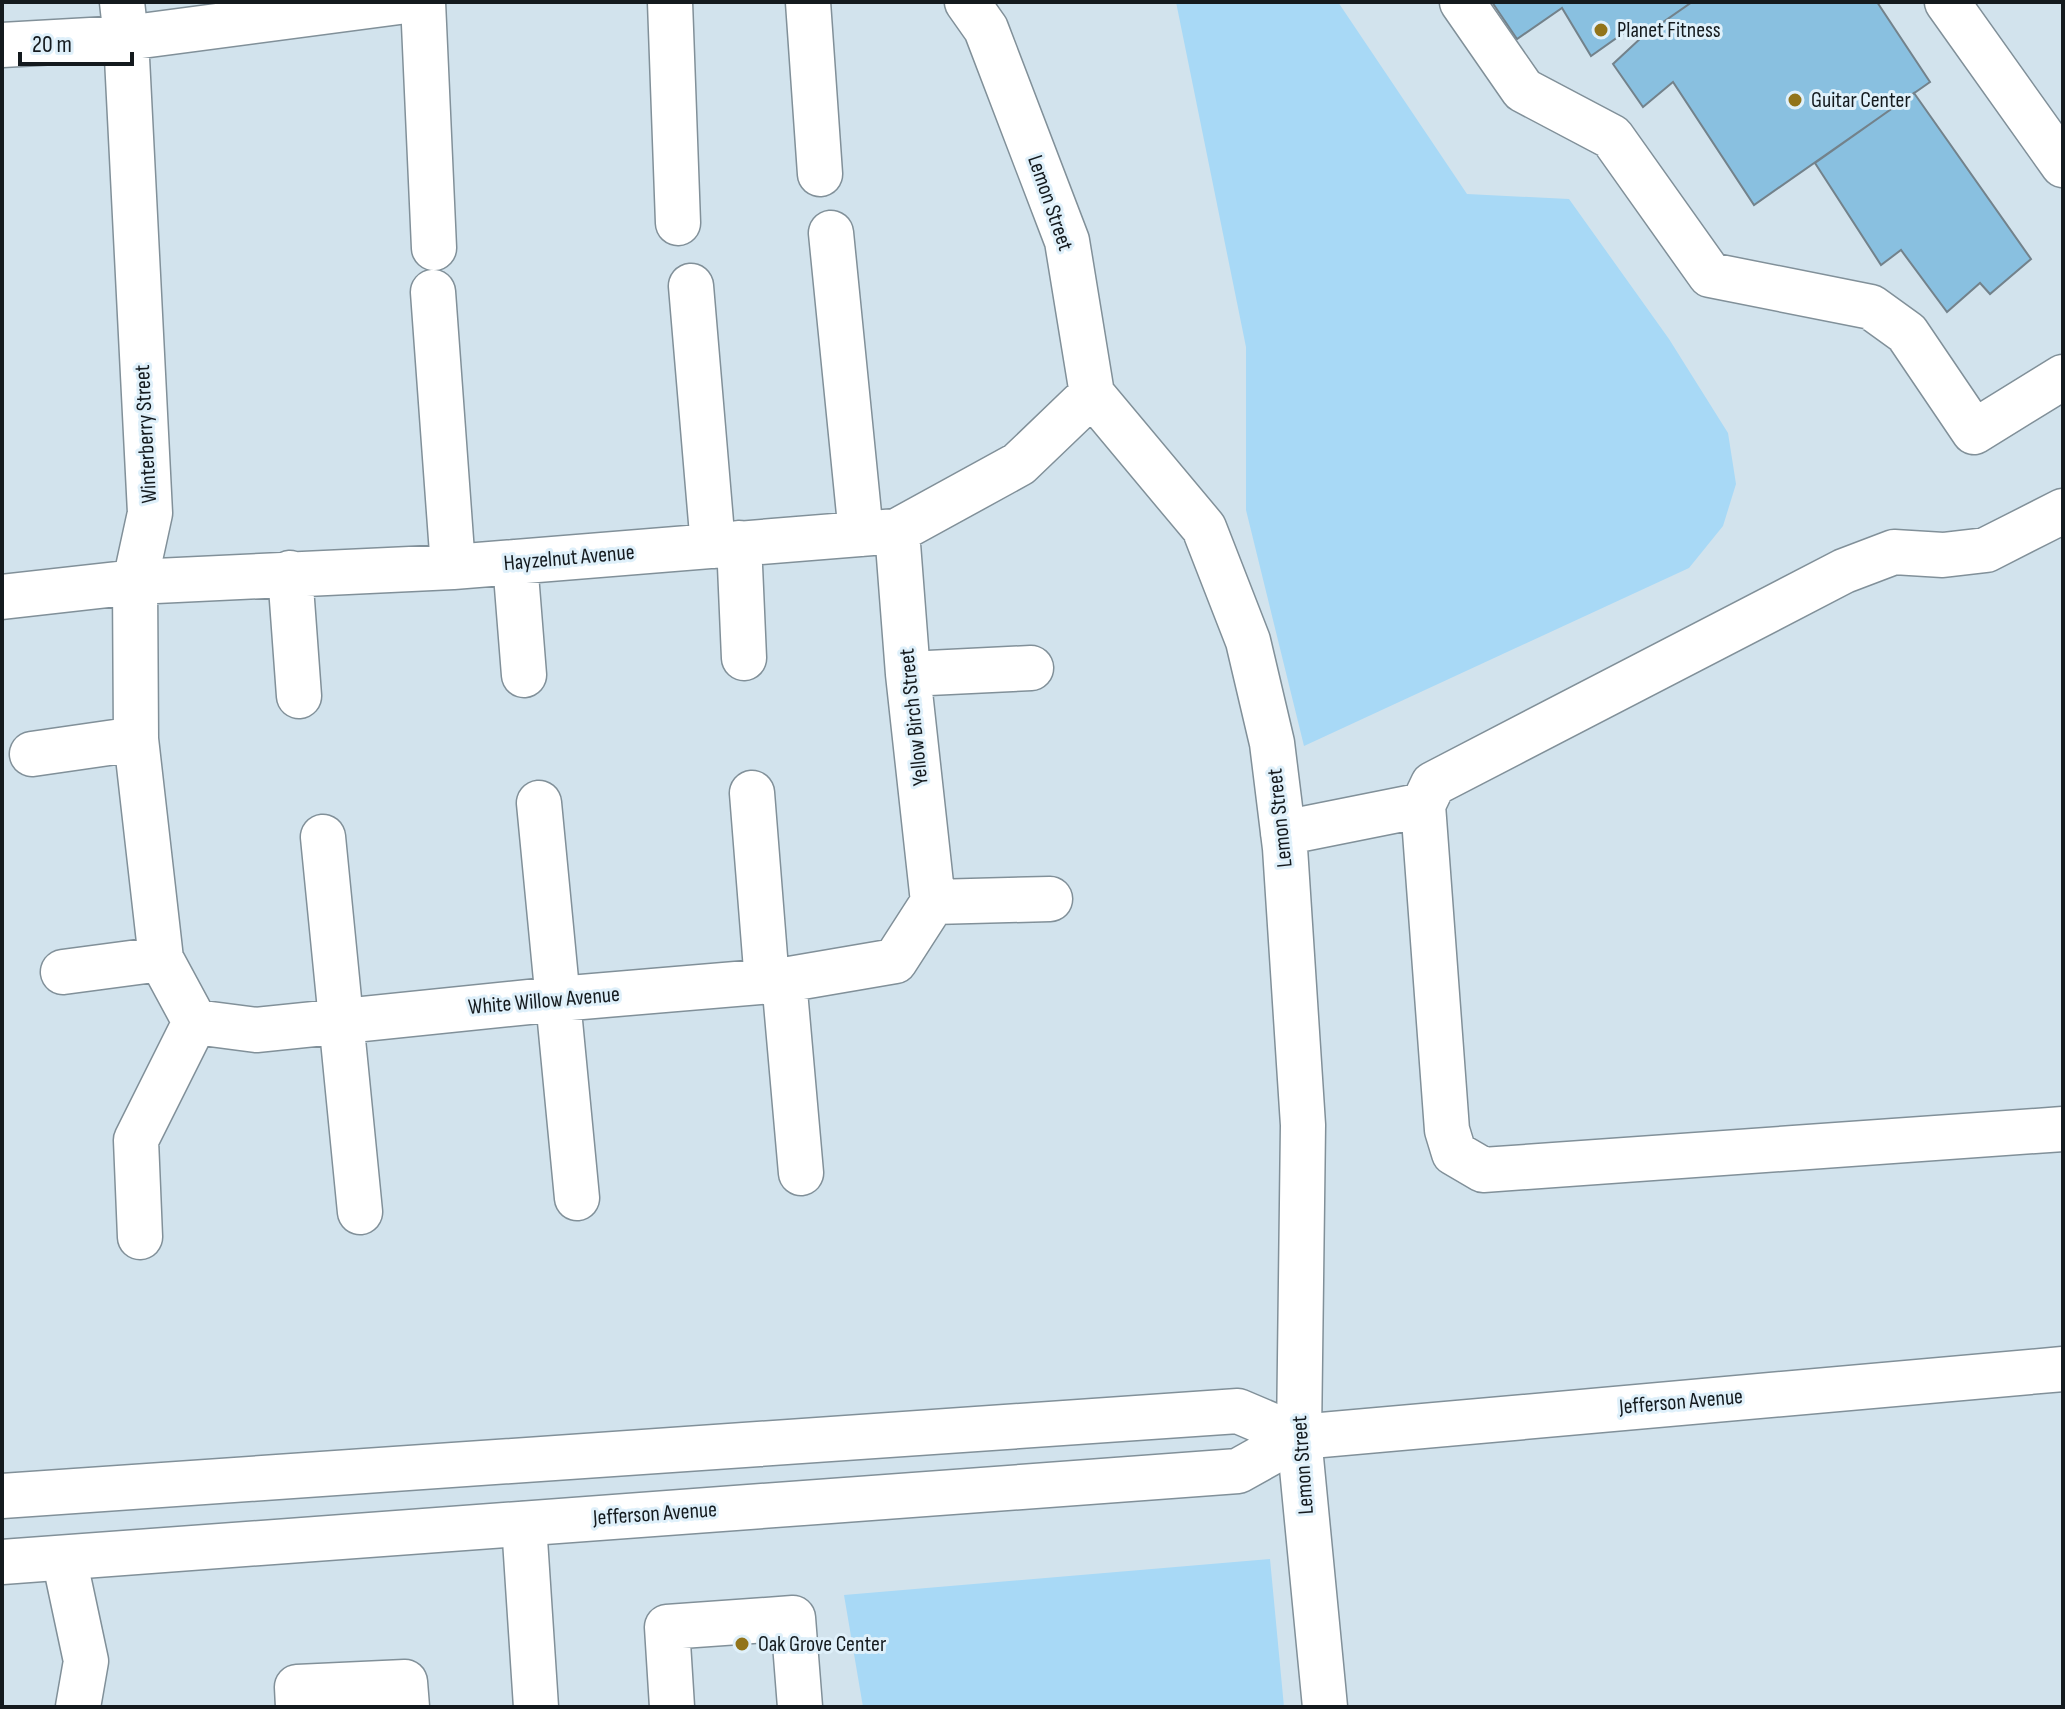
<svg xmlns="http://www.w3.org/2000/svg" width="2065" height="1709" viewBox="0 0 2065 1709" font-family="'Sofia Sans Condensed',sans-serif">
	<rect width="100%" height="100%" fill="#d2e3ed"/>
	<path fill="#a8d9f6" d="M1176,2H1338L1467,194L1569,199L1669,339L1728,433L1736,484L1723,526L1689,568L1304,746L1246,510V347Z
		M1270,1559L1284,1707H863L844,1595Z"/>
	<path fill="#89c0e0" stroke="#73828b" stroke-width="2" d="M1492,2H1692L1643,36L1635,25L1591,56L1562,8L1517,39Z
		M1692,2H1877L1930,82L1754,205L1673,82L1643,107L1613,64L1643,36Z
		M1914,93L2031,259L1990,294L1980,283L1947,312L1901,250L1881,265L1815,163Z"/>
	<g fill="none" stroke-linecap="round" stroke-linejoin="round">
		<g stroke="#819099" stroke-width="47">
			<path id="minor" d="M122,2L126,38L150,513L135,582L136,739L161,959L195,1022L256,1030L558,999L784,980L895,961L933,902
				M423,2L434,248
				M670,2L678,223
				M808,2L820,174
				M967,2L986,29L1067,241L1092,394L1204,528L1248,641L1272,743L1285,848L1303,1125L1299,1437L1325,1707
				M1462,2L1523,90L1612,137L1710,275L1871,307L1907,333L1974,432L2063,377
				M1947,2L2063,165
				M2,45L126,38L399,2
				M831,233L861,534
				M691,286L713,546
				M433,292L453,567
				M2063,511L1986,550L1943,555L1894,552L1844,571L1433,784L1423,805L1447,1130L1454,1153L1483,1170L2063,1129
				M897,531L908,674L933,902
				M739,543L744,658
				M515,562L524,675
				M290,573L299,696
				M2,597L135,582L453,567L897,531L1019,464L1092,394
				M908,674L1031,668
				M32,754L136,739
				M752,793L767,982
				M539,803L577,1198
				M1283,833L1423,805
				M323,837L360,1212
				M933,902L1050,899
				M63,972L161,959
				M784,980L801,1173
				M140,1237L136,1140L195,1022
				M524,1524L536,1707
				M64,1558L86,1661L78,1707
				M298,1707L297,1687L405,1682L407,1707
				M672,1707L667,1627L793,1618L800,1707"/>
		</g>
		<g stroke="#819099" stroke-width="47">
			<path id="major" d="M2,1496L1238,1411L1299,1437
				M2,1562L1238,1471L1299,1437L2063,1369"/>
		</g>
		<use href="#minor" stroke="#fff" stroke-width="44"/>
		<use href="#major" stroke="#fff" stroke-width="44"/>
	</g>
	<g fill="#92741a" stroke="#dff0fa" stroke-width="3">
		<circle cx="1601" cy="30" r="8"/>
		<circle cx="1795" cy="100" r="8"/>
		<circle cx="742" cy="1644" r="8"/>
	</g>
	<g text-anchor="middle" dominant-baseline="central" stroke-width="6" stroke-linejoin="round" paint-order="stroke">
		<g font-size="22" fill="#141a1e" stroke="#dff0fa" text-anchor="start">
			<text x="1617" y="30">Planet Fitness</text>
			<text x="1811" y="100">Guitar Center</text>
			<text x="758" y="1644">Oak Grove Center</text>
		</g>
		<g font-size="22" fill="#141a1e" stroke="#dff0fa">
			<text transform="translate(1050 203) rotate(71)">Lemon Street</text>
			<text transform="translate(146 434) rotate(-93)">Winterberry Street</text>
			<text transform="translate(569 558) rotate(-5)">Hayzelnut Avenue</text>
			<text transform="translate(914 717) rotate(-96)">Yellow Birch Street</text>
			<text transform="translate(1280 818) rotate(-96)">Lemon Street</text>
			<text transform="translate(544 1001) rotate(-5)">White Willow Avenue</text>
			<text transform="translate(1681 1402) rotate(-5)">Jefferson Avenue</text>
			<text transform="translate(1303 1465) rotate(-94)">Lemon Street</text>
			<text transform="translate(655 1514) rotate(-4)">Jefferson Avenue</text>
		</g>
	</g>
	<rect width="2065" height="1709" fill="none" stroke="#141a1e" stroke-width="8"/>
	<path d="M20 52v12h112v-12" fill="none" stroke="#141a1e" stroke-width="4"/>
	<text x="32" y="52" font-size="24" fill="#141a1e" stroke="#dff0fa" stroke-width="6" paint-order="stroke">20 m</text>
</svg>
